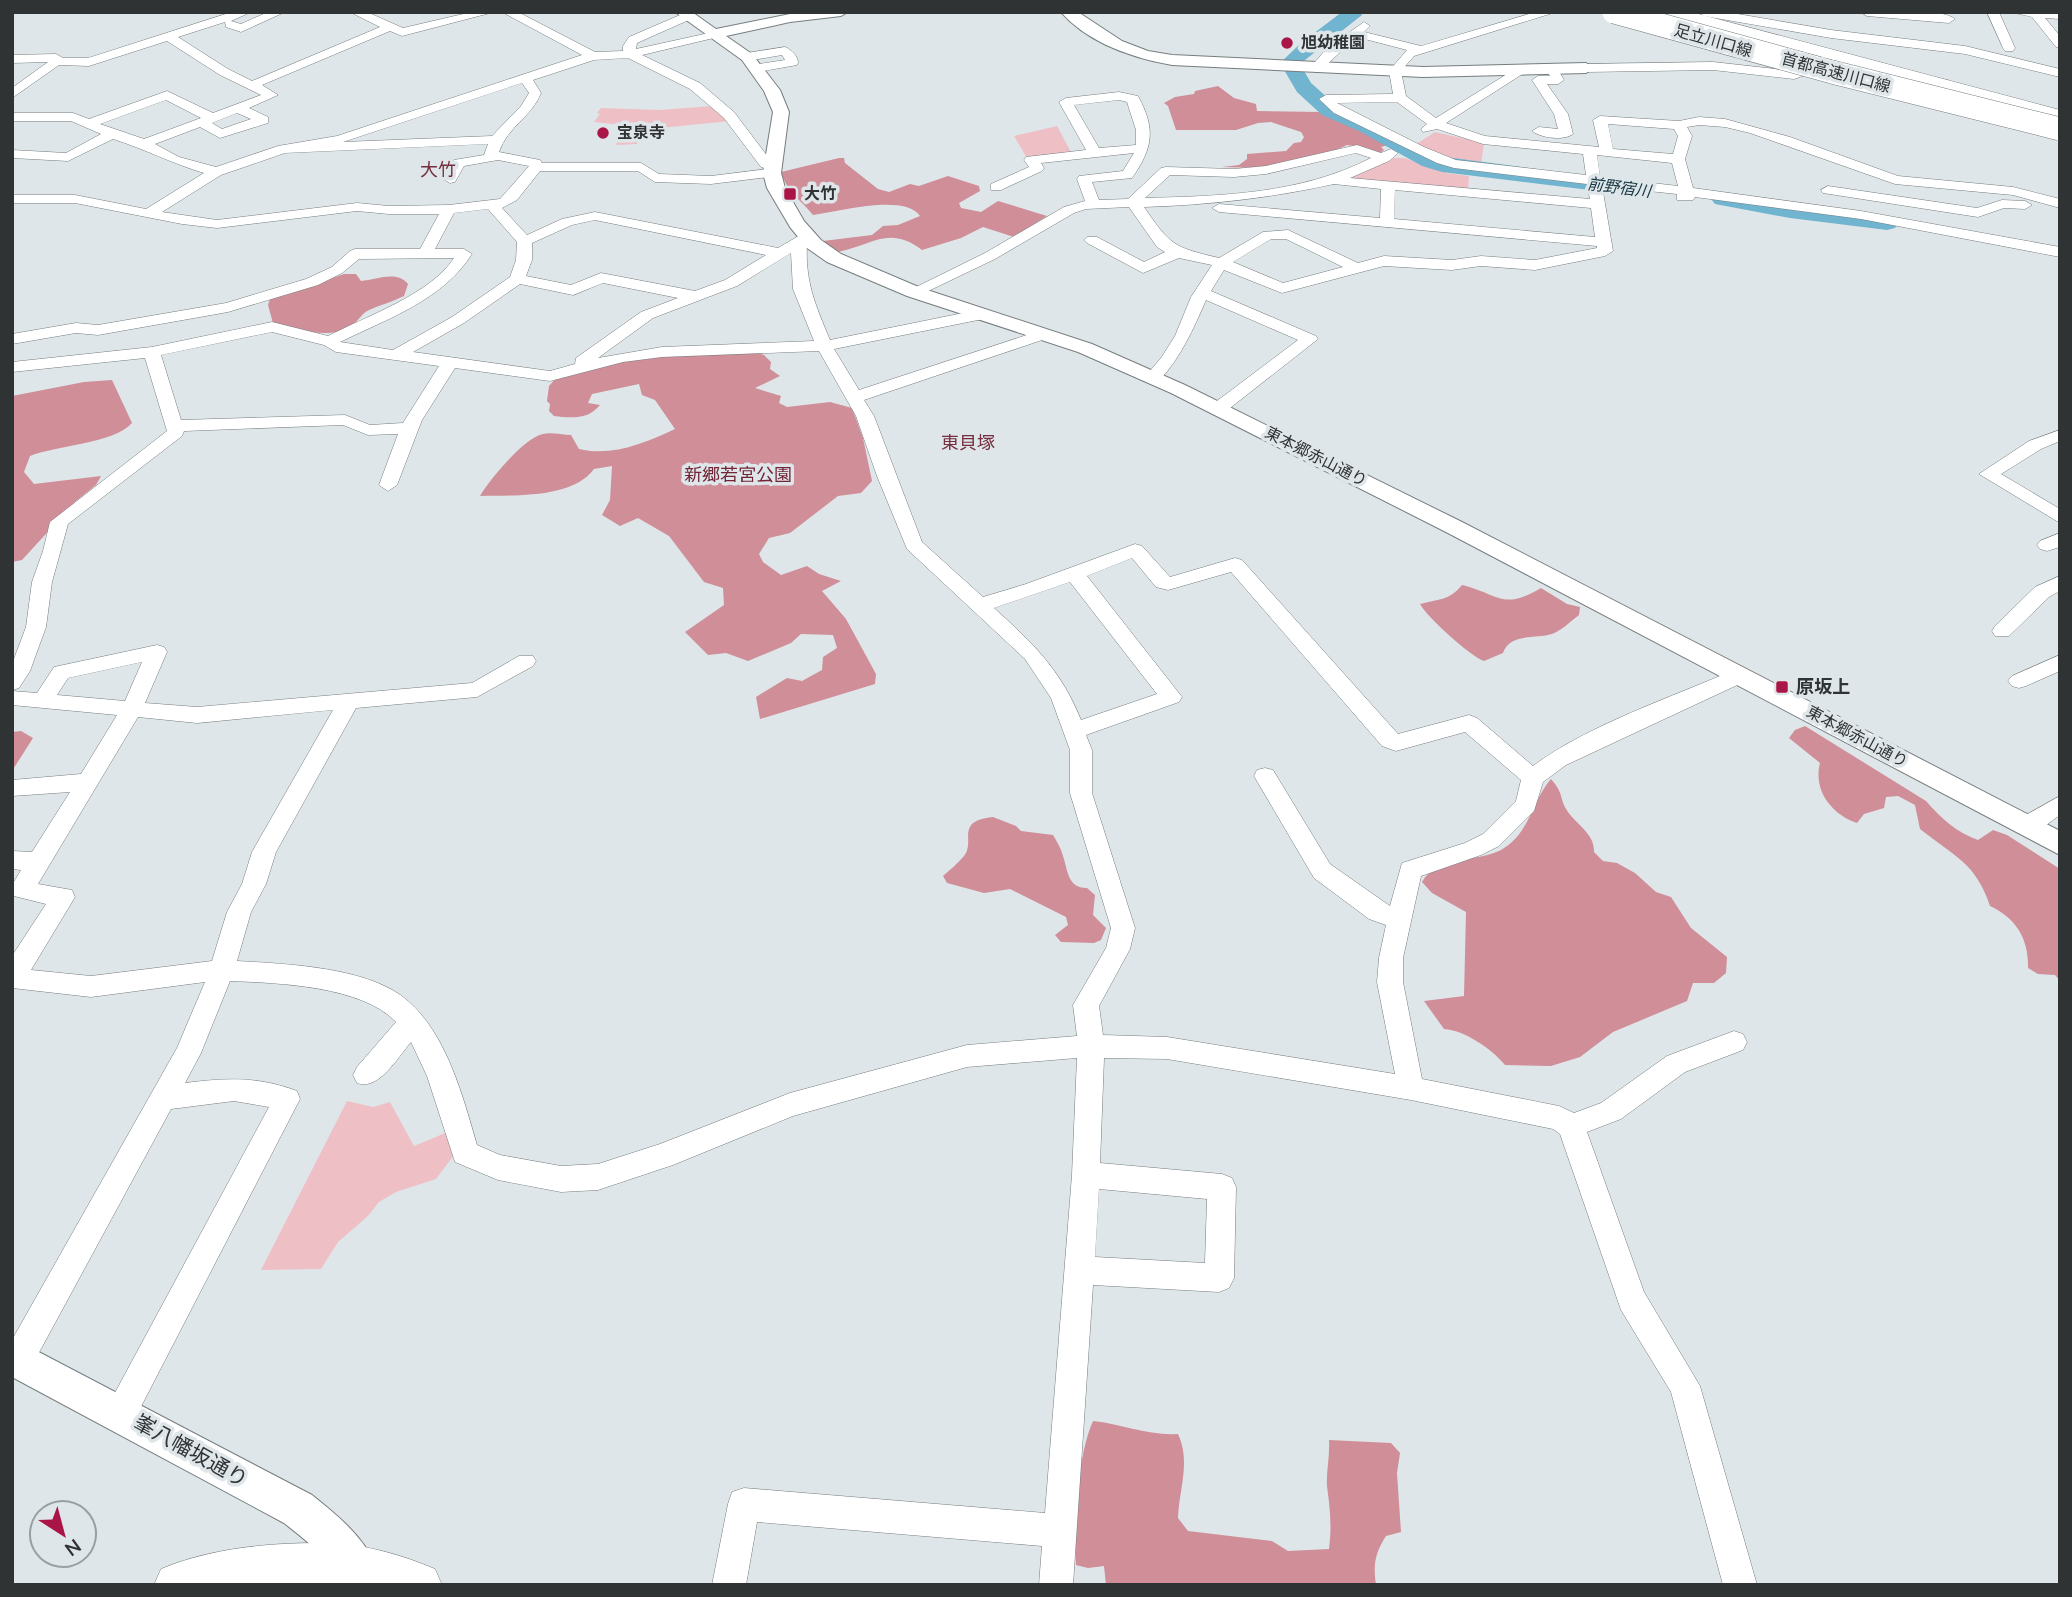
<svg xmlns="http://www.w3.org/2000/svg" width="2072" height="1597" viewBox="0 0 2072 1597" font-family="'Nunito Sans','Noto Sans JP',sans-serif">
	<rect width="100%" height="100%" fill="#dfe6e9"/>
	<path fill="#eec0c6" d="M712,106L730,121L641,130L637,144L616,145L622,125L594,122L600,114L597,113L601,108L659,110Z
		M1057,126L1071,152L1027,158L1014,136Z
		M1435,132L1484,143L1481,165L1457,161L1418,146V143Z
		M1394,158H1405L1447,173L1469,176L1468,190L1353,181L1351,177Z
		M347,1101L373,1107L390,1102L414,1146L450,1131L454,1155L436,1179L396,1192L379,1202L368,1216L338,1242L321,1269L261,1270Z"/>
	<path fill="#cf8e98" d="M1218,86L1234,98L1256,104L1257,111L1322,112L1354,122L1392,144L1381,147L1384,150L1380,153L1363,147L1347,145L1334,151L1258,168L1222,167L1239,165L1247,159V154L1286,151L1294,143L1301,142L1304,137L1301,132L1271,122L1258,123L1236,130H1176L1168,106L1164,103L1175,97L1194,94L1195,91Z
		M839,158H844L845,163L878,189L889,192L910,184L919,186L948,176L979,186L980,191L959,203L961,208L981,212L998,201L1047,216L1014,237L983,227L961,238L922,250C889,225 873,245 838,252L823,241L872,235L883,226L898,225L920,216C905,193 837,212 813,215C802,201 786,191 781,172Z
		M344,274H356L361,281C377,280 396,270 408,284L404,296C392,302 380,305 369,310C361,314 359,320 353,325C331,341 297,329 273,323L268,305L270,299Z
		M751,351L764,355L771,362L770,369L780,376L755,388L781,396L779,403L787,407L830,402L852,408L863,438L872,481L861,493L838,496L790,533L769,538L759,554L763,562L781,575L807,566L819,574L841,581L822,591L846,619L876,674L875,684L760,719L756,697L787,678L802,681L822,670L823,657L837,648L833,635L801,634L791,643L748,661L726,653L708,655L685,632L724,605L723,588L704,582L669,536L638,518L620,526L602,515L610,500L612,466L594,469C572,499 514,495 480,496C489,480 525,437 543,434C551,432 562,435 571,435L579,449C612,457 645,443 675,429L655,400L642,395L639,384L592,394L588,403L600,405C588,420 571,418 554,416L549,411L550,404L547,401L549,386L557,377L641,358Z
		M112,380L132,423C113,444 57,445 30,456L24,472L34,484L101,476L96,485L76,501L22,560L12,562V396L84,382Z
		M1462,585C1499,594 1502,611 1541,588L1567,604L1580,607L1579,615C1571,621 1561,631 1552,634C1535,639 1510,633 1503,653L1484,661C1470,656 1427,617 1420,604C1438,599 1449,601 1462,585Z
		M1805,726L1926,801C1941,818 1956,832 1978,840L1993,830L2007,835L2060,869V981L2055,975L2038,974L2028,968C2029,939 2016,918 1990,906C1976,863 1954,856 1920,829L1915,805L1898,796L1886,797L1884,808L1864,814L1857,823C1831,814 1813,790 1820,763L1789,738L1795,730Z
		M21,731L33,738L12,771V732Z
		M1551,779C1564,794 1559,796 1566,809C1575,824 1595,833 1594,852L1603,861L1617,863L1635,873L1656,892L1671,897L1691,928L1727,957L1726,973L1714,983H1693L1687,1001L1613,1032L1580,1057L1551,1066L1505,1065C1492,1049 1464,1030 1444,1029L1424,1001L1464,996L1466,912L1432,893L1422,882C1436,856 1478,862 1501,850C1530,834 1531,802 1551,779Z
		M993,817L1016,826L1021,831L1053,835C1057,842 1061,848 1063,856C1068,870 1067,888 1087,888L1095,895L1093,915L1106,928L1101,940L1094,943L1061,942L1055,935L1068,925L1066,917L1010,889L984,893L947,883L943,876C950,870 958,863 964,856C976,841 954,821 993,817Z
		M1093,1421C1122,1424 1149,1436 1178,1434C1191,1462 1179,1489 1178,1518L1188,1531L1272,1541L1288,1551L1329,1549C1332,1526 1330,1509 1327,1486C1326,1473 1330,1456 1329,1440L1391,1443L1400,1453L1397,1473L1401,1532L1386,1536C1375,1553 1373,1565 1376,1585H1106L1104,1566L1088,1568L1076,1565C1074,1525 1077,1457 1093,1421Z"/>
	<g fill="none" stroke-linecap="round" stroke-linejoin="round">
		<path fill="#70b4cf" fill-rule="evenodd" d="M1342,12H1361L1362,15L1300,64L1311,83L1337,106L1375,122L1438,156L1606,178L1614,180L1618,185L1614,190L1606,192L1442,172L1422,166L1359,131L1322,115L1297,92L1280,63L1301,43Z
			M1723,192L1790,204L1887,216L1895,218L1899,223L1895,228L1887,230L1790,218L1715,204L1711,199L1715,194Z"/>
		<g stroke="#767d7f" stroke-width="1">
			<path id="minor" d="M232,12H251L231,21L241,24L268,12H285L241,32L226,27L225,22L178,37L228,69L252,81L380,27L350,12H367L403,28L472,12H494L402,36L390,31L262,85L278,95L249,108L268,117V123L220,138L200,127L155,144L179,157L216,167L278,146L337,136L582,55L502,12H518L595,52L623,51V46L629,37L687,12L693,16L691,19L637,43L636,49L718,31V37L642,55L700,83L734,112L771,161L780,167L777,176L711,184L655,182L638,171H540L517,200L502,208L527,235L562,219L595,212L778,248L802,234H812L814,237L807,243C805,282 815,304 830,340L983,309L991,314L983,319L834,349L859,390L1039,331H1051L1053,334L1051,337L864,400L874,416L922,542L983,597L1026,584L1135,544L1142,546L1170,577L1235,558L1242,560L1398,734L1469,715L1477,718L1533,766C1586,726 1672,697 1734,670L1741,668L1748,670L1752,675L1748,680L1566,765L1543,782L1534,811L1499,846L1481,855L1421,876L1403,958V982L1422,1079L1559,1106L1574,1113L1601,1103L1667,1056L1734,1031L1743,1034L1747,1042L1743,1050L1685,1072L1621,1119L1587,1132L1644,1292L1700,1386L1757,1585H1723L1671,1392L1621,1310L1560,1134L1553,1129L1411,1100L1167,1059L1104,1058L1100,1163L1222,1174L1232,1178L1236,1187L1234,1278L1229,1288L1219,1292L1093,1285L1073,1585H1039L1042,1546L757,1522L746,1585H712L728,1504L732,1492L744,1488L1045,1513L1072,1175L1077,1058L967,1067L793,1116L673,1165L598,1190L561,1192L498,1180L455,1162L427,1076L411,1042C397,1058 379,1091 357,1083L353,1075L357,1067L396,1022C362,986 279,983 230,981L201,1053L185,1083C226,1078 257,1076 297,1091L300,1099L132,1424L121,1429L110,1424L105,1413L110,1402L269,1107L234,1101L171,1109L29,1371L18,1375L12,1373V1340L177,1048L205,982L91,997L12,988V956L46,904L14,896L12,885L21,870L12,869V851L32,852L70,792L12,796V780L81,774L117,715L12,705V691L37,693L54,667L157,645L164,647L167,652L145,703L197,707L472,683L519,656H533L536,661L533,666L477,697L356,708L276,852L266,884L251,912L237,961C287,964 370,967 408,1001C447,1035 463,1097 477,1145L500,1155L561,1166L598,1164L660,1144L790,1093L967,1045L1077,1036L1073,1005L1106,948L1111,928L1070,793V750L1051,698L1025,659L907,549L877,476L856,416L819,351L662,357L623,362L550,381L455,368L422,420L397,485L388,491L379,485L398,434L368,435L343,425L184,431L182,436L68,524L52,582L46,627L30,671L19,688L12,690V664L26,627L32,582L43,551L50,522L167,431L145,358L12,372V362L152,347L272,322L328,336C365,317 431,294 454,258L359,259L342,273L318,285L228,312L98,335L76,333L12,344V334L76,323L98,325L226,303L306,279L332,267L350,251L355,249H420L439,214H389L357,211L217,228L182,224L75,203H12V195H75L146,209L204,173C173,164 145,149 113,139L68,161L12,158V150L66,153L101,134L71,121H12V113H73L89,119L167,91L213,113L261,95L220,75L167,41L89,66L59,65L12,98V88L48,62L12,63V55L56,54L63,58H88ZM628,58L690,89L724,118L761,167L767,169L711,176L659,174L641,163H542L540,160L499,152C507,127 532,117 541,93L533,80L594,60ZM522,83L529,93L521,106L492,136L343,142ZM166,100L201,118L144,139L100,124ZM237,113L251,119L222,129L212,123ZM488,144L484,155L454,160L443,179L450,183L455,182L464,166L498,160L529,166L500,199L449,205L389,206L357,203L217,220L162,212L221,175L285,153ZM488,209L517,242L516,260L510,277L452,317L393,350L340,342C387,319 443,300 472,254L464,249H435L454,213ZM595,220L766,255L725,280L695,291L601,273L571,285L526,276L532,260V243L572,225ZM791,253L793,289L814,341L662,347L598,358L653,318L737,286ZM603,283L678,298L641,312L576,358L575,364L550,371L413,352L464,323L520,284L573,295ZM272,332L324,345L336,352L439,366L403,423L370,425L345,415L181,420L161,355ZM1132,558L1156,587L1168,590L1231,572L1382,746L1396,751L1465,732L1521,780L1516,801L1483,834L1465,843L1402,863L1390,906L1330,864L1273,770L1265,768L1257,770L1254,776L1314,878L1369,919L1386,925L1379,958L1377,982L1395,1074L1167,1037L1103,1035L1099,1006L1130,949L1135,928L1092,793V750L1086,735L1179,702L1182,697L1087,576ZM1070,582L1157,694L1081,720C1061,670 1033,643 994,608ZM142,662L125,701L57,695L68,678ZM333,710L252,852L242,884L227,912L212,961L91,976L31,970L75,897L72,890L38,884L138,717L197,723ZM1099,1189L1207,1199L1205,1263L1095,1257Z
				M1536,12H1556L1414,56L1401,71L1406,96L1436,118L1520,66L1524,67V73L1446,123L1485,136L1599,147L1593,120L1600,116L1679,121L1699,117L1725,119L1790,137L1898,176L2013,187L2060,199V208L2013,195L1895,184L1750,133L1725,127L1699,125L1687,127L1692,136L1685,159L1693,188L1861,211L2060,247V257L1861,219L1695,197L1693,200H1677V194L1602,186L1613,251L1605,256L1535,270L1481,266L1452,270L1384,266L1282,293L1224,270L1211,291L1316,336L1318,339L1225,412H1213L1210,408L1213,404L1298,340L1206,300C1193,330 1181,357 1159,381H1147L1145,377L1161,358L1175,336L1191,297L1212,265L1179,258L1143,273L1087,243L1084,240L1087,237H1097L1144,262L1165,252L1157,247L1129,207L1086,209L1074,213L995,259L920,295L914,297L906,292L985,253L1064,207L1085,201L1077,179L1079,176L1123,171L1134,153L1041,163L1044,168L1042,171L1001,190H991V184L1029,167L1024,160L1026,157L1086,150L1059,102L1066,98L1119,92L1138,96C1156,129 1153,148 1132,178L1092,182L1099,200L1128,199L1161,168L1166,167L1234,169L1266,166L1357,145L1381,153L1391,149L1398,153L1389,161L1350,178L1590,199L1587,184L1454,168L1437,163L1334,113L1319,99L1326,95L1393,94L1389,71L1407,50L1357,37C1346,45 1326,68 1316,72L1310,68L1327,48L1364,22L1370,26L1364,32L1421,46ZM1119,100L1127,102L1136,130V145L1099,148L1074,105ZM1397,102L1427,124L1421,129L1423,132L1437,129L1483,144L1583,154L1586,175L1456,160L1424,147L1337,103ZM1608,124L1674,129L1678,136L1673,154L1613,149ZM1356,153L1371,158C1301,194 1222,196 1145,198L1170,175L1234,177L1266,174ZM1597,155L1672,163L1678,186L1600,177ZM1334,184L1381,189L1380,218L1219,204L1212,208L1219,212L1597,246V248L1535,260L1481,256L1452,260L1384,256L1358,263L1288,230L1263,232L1219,258C1173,247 1171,246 1144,207C1209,205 1271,198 1334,184ZM1395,190L1591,208L1595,237L1394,219ZM1271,239H1286L1343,267L1283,283L1233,262Z
				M1698,12H1726L1831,30L1965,46L2060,69V77L1965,54L1831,38L1704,16Z
				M1861,12C1882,12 1939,7 1955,19L1949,23L1867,16Z
				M1987,12H1999L2015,48L2013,51H2005L2003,48Z
				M2011,12H2060V19L2045,18L2060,36V48L2056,47L2032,17Z
				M785,47C791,49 801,59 797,65L757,72L751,68L753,65L785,60L782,55L747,61L741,57L747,53Z
				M1713,62L1794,71L1814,66L1820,70L1794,79L1713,70L1586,72L1580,68L1586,64Z
				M1552,65L1556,66L1564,80L1558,84H1547L1568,114L1573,134C1564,141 1541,138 1532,131L1539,127L1558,129L1554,114L1532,80L1538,76H1550L1546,69Z
				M1828,186L1977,208L2002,200L2025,201L2032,205L2025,209L2004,208L1978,217L1823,193L1821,190Z
				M2060,430V441L2041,449L2001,474L2060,509V523L1979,474L2029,441Z
				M2060,533V547L2047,551L2040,549L2037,545L2040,541Z
				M2060,576V591L2049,597L2009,636H1995L1992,631L1995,626L2035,587Z
				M2060,655V671L2026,686L2019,688L2012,686L2008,681L2012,676Z
				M2060,796V815C2047,824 2033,837 2017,832L2013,826L2017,820Z"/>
		</g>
		<g stroke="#767d7f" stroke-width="2">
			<path id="tertiary" d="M675,12H692L716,29L790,14L848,12L841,16L790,22L726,36L752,54L780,90L789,112L781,173L785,188L804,221L821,240L841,254L921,288L1092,344L1185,385L1462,522L2060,831V855L1446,532L1171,393L1078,352L907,296L827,262L807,248L790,227L767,188L763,173L773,112L764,91L742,60Z
				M1061,12H1078L1122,41L1148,51L1172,55L1423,67L1586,63L1594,68L1586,73L1423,77L1172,65C1133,58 1088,43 1061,12Z
				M12,1338L312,1495C337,1515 363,1536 376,1566L370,1581C338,1593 332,1567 314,1548C305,1539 294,1531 284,1523L12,1377Z"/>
		</g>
		<g stroke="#767d7f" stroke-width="1">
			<path id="secondary" d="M1663,12H1691L2060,110V121L1665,15Z
				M334,1543C370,1546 402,1555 435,1569L442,1585H154L161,1569C213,1547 277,1542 334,1543Z"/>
		</g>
		<g stroke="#767d7f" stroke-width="2">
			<path id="motorway" d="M1853,61L1949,81L1952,86L1949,91L1941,93L1845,72L1842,67L1845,62Z"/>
		</g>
		<use href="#minor" fill="#fff" fill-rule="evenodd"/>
		<use href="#tertiary" fill="#fff" fill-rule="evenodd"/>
		<use href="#secondary" fill="#fff" fill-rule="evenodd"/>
		<use href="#motorway" fill="#fff" fill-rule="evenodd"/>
		<g stroke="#767d7f" stroke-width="24" stroke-linecap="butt">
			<path id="motorway-bridge" d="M1614,12L1832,72L2060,129"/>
		</g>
		<use href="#motorway-bridge" stroke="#fff" stroke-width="23"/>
	</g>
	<g fill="#aa1547" stroke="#dfe6e9" stroke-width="2.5">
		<circle cx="1287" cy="43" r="7"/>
		<circle cx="603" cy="133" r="7"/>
		<rect x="783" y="187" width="14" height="14" rx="3.5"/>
		<rect x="1775" y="680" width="14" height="14" rx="3.5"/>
	</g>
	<g text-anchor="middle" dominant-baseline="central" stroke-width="7" stroke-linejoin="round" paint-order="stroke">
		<g font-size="16" fill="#303334" stroke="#dfe6e9">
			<text transform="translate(1713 41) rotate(16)">足立川口線</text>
			<text transform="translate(1836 73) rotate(15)">首都高速川口線</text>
			<text transform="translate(1316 457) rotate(27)">東本郷赤山通り</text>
			<text transform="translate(1857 737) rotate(28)">東本郷赤山通り</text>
		</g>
		<g font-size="16" font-weight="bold" fill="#303334" stroke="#dfe6e9" text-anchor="start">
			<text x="1301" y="43">旭幼稚園</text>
			<text x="617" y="133">宝泉寺</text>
			<text x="804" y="194">大竹</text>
		</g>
		<g font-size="16" font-style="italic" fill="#153642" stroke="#dfe6e9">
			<text transform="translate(1619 188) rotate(7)">前野宿川</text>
		</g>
		<g font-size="18" fill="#752e3d" stroke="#dfe6e9">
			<text x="438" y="170">大竹</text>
			<text x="968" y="443">東貝塚</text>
		</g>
		<g font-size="18" fill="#712436" stroke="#dfe6e9">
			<text x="738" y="475">新郷若宮公園</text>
		</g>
		<g font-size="18" font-weight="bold" fill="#303334" stroke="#dfe6e9" text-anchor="start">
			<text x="1796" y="687">原坂上</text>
		</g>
		<g font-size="21" fill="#303334" stroke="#dfe6e9">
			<text transform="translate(191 1451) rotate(29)">峯八幡坂通り</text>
		</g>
	</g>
	<rect width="2072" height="1597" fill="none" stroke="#303334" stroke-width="28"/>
	<g transform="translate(63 1534) rotate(144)"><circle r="33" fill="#dfe6e9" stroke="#999ea1" stroke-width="2"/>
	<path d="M0-5L12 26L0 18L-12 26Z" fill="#aa1547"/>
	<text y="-10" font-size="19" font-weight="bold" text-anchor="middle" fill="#303334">N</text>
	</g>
</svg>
